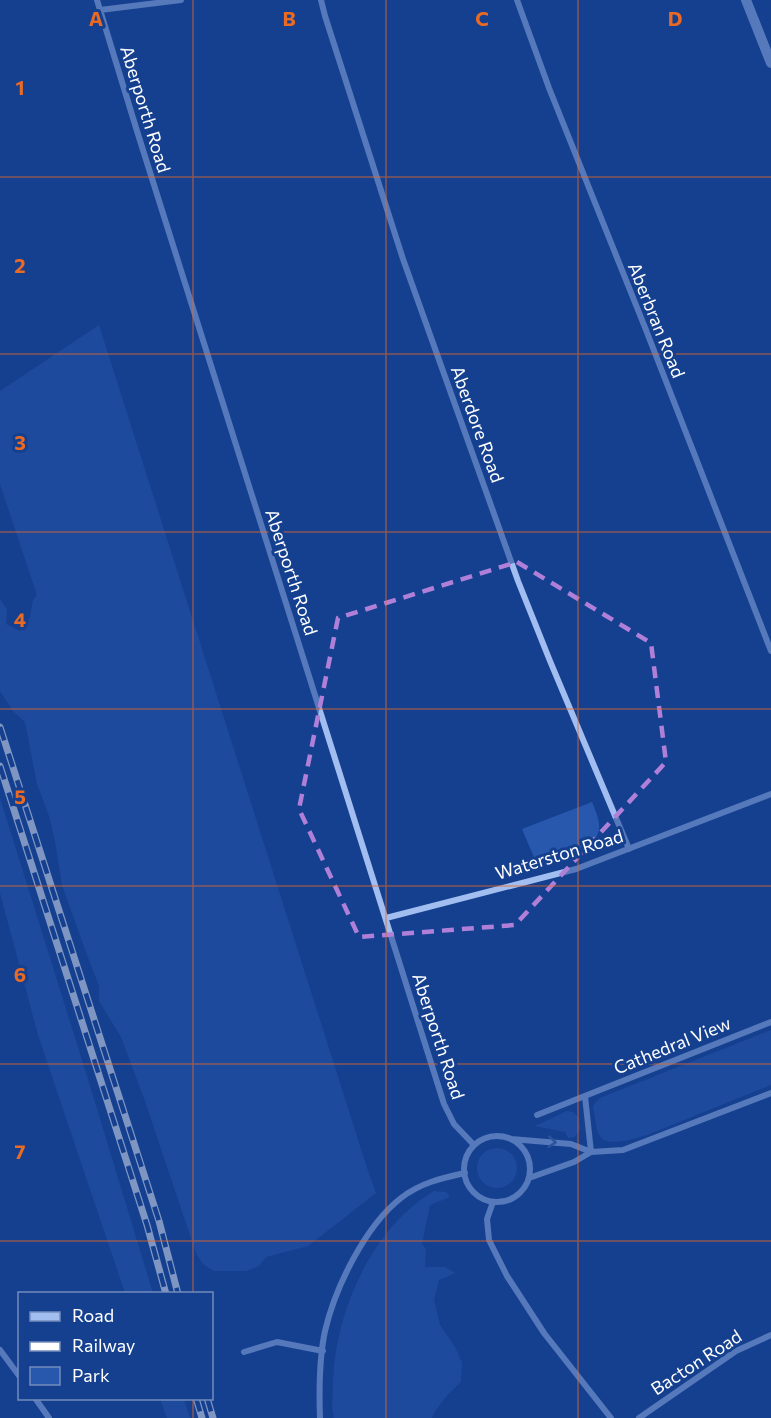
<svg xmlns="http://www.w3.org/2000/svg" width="771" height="1418" viewBox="0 0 771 1418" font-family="Commissioner,sans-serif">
	<rect width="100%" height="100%" fill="#15408f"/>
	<path fill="#2858ae" d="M99,325L367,1168L376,1193L308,1246L266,1257L259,1266L247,1271H214L203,1264L196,1253L145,1101L121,1037L99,1001V986L87,955L62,885L55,841L49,816L37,784L25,722L13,711L0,691V599L7,609L6,624L20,631L30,617L33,600L37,595L0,484V391Z
		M0,798L87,1076L153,1293H125L38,1035L0,893Z
		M592,802C599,820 605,831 589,846L536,862L522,829Z
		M771,1030V1085L647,1135C636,1138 607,1148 600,1136C595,1128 595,1115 593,1107L595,1103L600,1098Z
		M567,1111L573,1112L579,1118L580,1130L574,1137L568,1138L565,1132L535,1126Z
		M477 1168a20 20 0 1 1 40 0a20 20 0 1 1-40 0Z
		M434,1191L446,1192L450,1197L430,1205L422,1244L426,1249L425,1267H445L455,1273L439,1280L434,1300L440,1325L455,1347L462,1363L461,1382C450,1392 438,1404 432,1418H333L334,1417C331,1405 333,1393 333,1380C336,1310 372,1228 434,1191Z
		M160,1399H184L190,1418H167Z"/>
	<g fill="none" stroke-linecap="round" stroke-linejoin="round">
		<path stroke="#a2bef0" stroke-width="6" d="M97,0L137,131L444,1104L454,1124L474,1145
			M321,0L325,16L403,259L518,581L550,661L629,849
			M517,0L549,88L646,330L771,651
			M100,10L181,0
			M386,918L576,869L771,794
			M585,1096L591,1152
			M537,1115L771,1022
			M464 1169a33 33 0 1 1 66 0a33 33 0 1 1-66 0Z
			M511,1139L571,1144L591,1152L623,1150L771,1093
			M529,1178L574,1162L591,1152
			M493,1202L487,1219L489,1240L507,1276L544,1333L611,1418
			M0,1350L20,1377
			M244,1352L277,1342L323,1351
			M35,1398L49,1418
			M320,1418C319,1390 319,1359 325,1331C335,1288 365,1226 401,1198C420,1183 442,1178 465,1173
			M639,1418L736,1351L771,1335"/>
		<path stroke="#a2bef0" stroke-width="10" d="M746,0L771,63"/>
		<g stroke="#fff" stroke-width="7">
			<path id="rail" d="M0,727L159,1221L178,1294
				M0,766L147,1225L166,1294
				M196,1398L202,1418
				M207,1398L213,1418"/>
		</g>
		<use href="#rail" stroke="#15408f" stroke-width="4.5" stroke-dasharray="14" stroke-linecap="butt"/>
	</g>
	<defs><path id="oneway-chevron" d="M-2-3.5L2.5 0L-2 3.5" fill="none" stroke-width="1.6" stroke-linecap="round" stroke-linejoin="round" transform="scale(1.5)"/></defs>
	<use stroke="#466cb1" href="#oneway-chevron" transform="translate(552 1142) rotate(5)"/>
	<path d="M0 0H771V1418H0ZM517,562L651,643L666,762L515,925L359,937L299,809L338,618Z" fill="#15408f" fill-opacity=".55" fill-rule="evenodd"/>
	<path fill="none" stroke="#b080d9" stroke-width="4.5" stroke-dasharray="12 8" stroke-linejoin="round" d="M517,562L651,643L666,762L515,925L359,937L299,809L338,618Z"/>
	<path fill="none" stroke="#ea6a24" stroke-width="1.5" stroke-opacity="0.55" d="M193,0V1294M386,0V1418M578,0V1418M0,177H771M0,354H771M0,532H771M0,709H771M0,886H771M0,1064H771M0,1241H771M193,1398V1418"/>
	<g text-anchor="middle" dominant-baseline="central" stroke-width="6" stroke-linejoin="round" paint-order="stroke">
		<g font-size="18" fill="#fff" stroke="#15408f">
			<text transform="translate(146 109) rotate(73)">Aberporth Road</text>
			<text transform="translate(657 320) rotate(68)">Aberbran Road</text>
			<text transform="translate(478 424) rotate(70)">Aberdore Road</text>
			<text transform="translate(292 572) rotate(72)">Aberporth Road</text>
			<text transform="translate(559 854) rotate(-17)">Waterston Road</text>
			<text transform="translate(439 1036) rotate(72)">Aberporth Road</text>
			<text transform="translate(672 1045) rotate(-22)">Cathedral View</text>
			<text transform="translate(696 1362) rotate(-33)">Bacton Road</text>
		</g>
	</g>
	<g font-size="20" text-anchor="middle" font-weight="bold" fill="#ea6a24" stroke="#15408f" stroke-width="6" stroke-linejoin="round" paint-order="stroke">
		<text x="96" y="26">A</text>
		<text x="289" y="26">B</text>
		<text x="482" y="26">C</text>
		<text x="675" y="26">D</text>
		<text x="20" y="95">1</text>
		<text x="20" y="273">2</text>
		<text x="20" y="450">3</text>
		<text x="20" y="627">4</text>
		<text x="20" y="804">5</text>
		<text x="20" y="982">6</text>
		<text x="20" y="1159">7</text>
	</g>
	<rect x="18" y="1292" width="195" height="108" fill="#15408f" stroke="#738cbc" stroke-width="1.5"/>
	<rect x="30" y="1312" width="30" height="9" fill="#a2bef0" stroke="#738cbc" stroke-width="1.5"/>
	<text x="72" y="1322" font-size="18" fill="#ffffff">Road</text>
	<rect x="30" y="1342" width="30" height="9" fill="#ffffff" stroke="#738cbc" stroke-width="1.5"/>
	<text x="72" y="1352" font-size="18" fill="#ffffff">Railway</text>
	<rect x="30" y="1367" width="30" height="18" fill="#2858ae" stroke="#738cbc" stroke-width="1.5"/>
	<text x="72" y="1382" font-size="18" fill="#ffffff">Park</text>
</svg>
